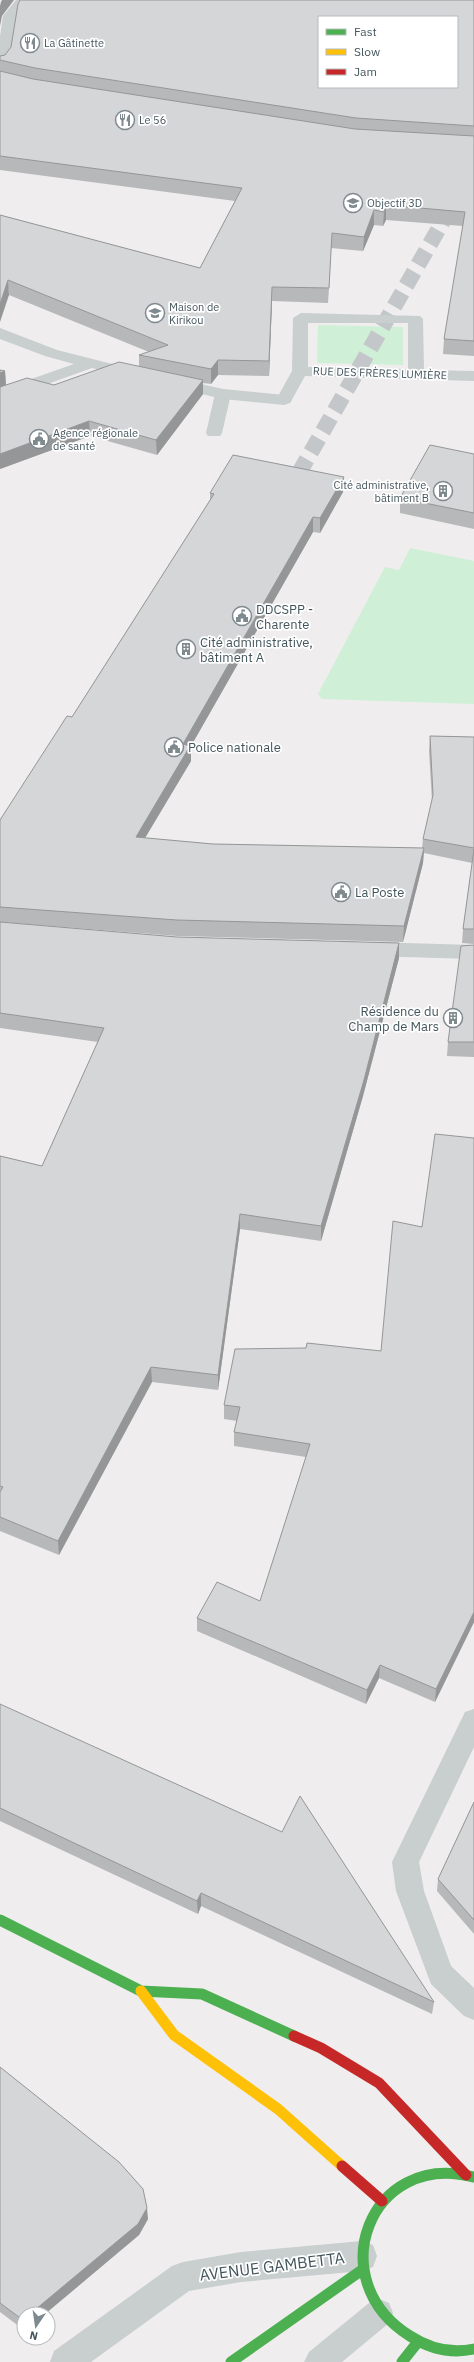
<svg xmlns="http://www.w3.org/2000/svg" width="474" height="2362" font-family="'IBM Plex Sans',sans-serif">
<rect width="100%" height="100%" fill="#efedee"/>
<g fill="#cff0d6">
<polygon points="318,325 403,327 403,365 317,363"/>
<polygon points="410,548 474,561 474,704 322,699 318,694 385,567 399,570"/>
</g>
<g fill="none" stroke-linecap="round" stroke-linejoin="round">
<polyline stroke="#c4c7ca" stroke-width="16" stroke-dasharray="16 8" stroke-linecap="butt" points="287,494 474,167"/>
<g fill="#c9cecf" fill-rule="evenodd">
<path d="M301 313 420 316 423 319 424 370 474 371V381L305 376 290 403H278L276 400 292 371 293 318ZM308 323H408V369L308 367Z"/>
<polygon points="223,389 229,391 231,394 222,433 220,436 208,436 206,433 215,394 217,391"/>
<polygon points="379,2299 389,2303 393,2313 389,2323 342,2362 304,2362 309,2352 369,2303"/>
</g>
<g fill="#c9cecf" fill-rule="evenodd">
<polygon points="16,0 30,0 17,17 10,61 5,68 0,69 0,36 3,16"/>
<polygon points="0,328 57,350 140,371 142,374 140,377 134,379 92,368 0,401 0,390 74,364 45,356 0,339"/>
<polygon points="174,378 223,389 284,395 290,397 292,400 290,403 284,405 223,399 168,386 166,383 168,380"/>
<polygon points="369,942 474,945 474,959 369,956 362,954 359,949 362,944"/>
<polygon points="474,1709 474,1747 419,1862 424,1891 451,1966 474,1988 474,2020 464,2016 431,1984 396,1891 392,1862 465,1712"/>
<polygon points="362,2241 373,2245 377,2256 373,2267 362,2271 241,2282 189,2291 91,2362 50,2362 54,2351 172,2266 183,2262 241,2252"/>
</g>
<g stroke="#4caf50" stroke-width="11">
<polyline points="0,1920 141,1991 202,1994 294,2036"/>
<path d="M473 2177C370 2150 320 2280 410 2336 430 2349 451 2354 474 2349"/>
<polyline points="231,2362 362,2270"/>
<polyline points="402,2362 417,2343"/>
</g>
<polyline stroke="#ffc107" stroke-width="11" points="141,1991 174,2035 278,2109 342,2166"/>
<g stroke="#c62828" stroke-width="11">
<polyline points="294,2036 321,2048 379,2083 466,2175"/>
<polyline points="342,2166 382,2201"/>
</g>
</g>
<g fill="#b7b8ba">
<polygon points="474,0 474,356 443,354 444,339 463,226 386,220 383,226 374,225 363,251 331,248 328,303 272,301 269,376 218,375 211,384 203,383 203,394 157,455 90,436 0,469 0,370 5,371 6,385 54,385 139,367 139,355 149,352 9,295 0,215 200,268 235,201 0,170 0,60"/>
<polygon points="474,454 474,529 400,513 400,498"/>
<polygon points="344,477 343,492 320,533 313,532 191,746 191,761 145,838 213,844 422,848 423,839 432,801 429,751 430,736 474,737 474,944 462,943 463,929 472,863 424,853 423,863 403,942 177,936 0,922 0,820 72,717 210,500 210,493"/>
<polygon points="0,922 177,937 399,943 399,958 363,1096 321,1241 240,1229 218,1390 152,1382 59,1555 0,1531 0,1156 42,1166 98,1042 0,1028"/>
<polygon points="474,945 474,1057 447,1056 448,1042"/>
<polygon points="474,1138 474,1622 435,1702 379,1678 366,1704 197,1631 197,1618 260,1601 306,1457 234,1446 234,1432 237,1421 224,1419 224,1405 381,1351 422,1227"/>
<polygon points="0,1704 434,2002 432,2014 201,1906 198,1914 0,1821"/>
<polygon points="474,1802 474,1934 437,1891 438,1879"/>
<polygon points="0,2067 148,2219 139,2235 45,2314 24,2314 24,2330 0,2312"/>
</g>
<g fill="#959697">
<polygon points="2,0 14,0 2,16 0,26 0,6 1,2"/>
<polygon points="386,205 386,220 383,226 384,212"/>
<polygon points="374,210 374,225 363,251 364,237"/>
<polygon points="332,233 331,248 328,303 329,288"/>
<polygon points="8,280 9,295 0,322 0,304"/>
<polygon points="272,287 272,301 269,376 269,361"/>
<polygon points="218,360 218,375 211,384 211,369"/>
<polygon points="5,371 6,386 0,389 0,373"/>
<polygon points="203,380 203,394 157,455 156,440"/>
<polygon points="89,421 90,436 0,469 0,454"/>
<polygon points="344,477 343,492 320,533 320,518"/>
<polygon points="313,517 313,532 191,746 191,761 136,853 136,837 183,744"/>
<polygon points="424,848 423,863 403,942 404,926"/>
<polygon points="399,943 399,958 363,1096 321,1241 321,1226"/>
<polygon points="240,1214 240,1229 218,1390 218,1375"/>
<polygon points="151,1367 152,1382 59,1555 58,1541"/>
<polygon points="474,1612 474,1622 435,1702 436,1689"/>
<polygon points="380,1665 379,1678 366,1704 367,1690"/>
<polygon points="201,1893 201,1906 198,1914 197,1901"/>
<polygon points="147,2208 148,2219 139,2235 45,2314 30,2314"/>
</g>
<g fill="#d5d6d8" stroke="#959697" fill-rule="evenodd">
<path d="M20 0H474V126L356 118 35 68 0 60V56L5 55 11 47 18 4ZM319 17H457V87H319Z"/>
<polygon points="0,71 33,79 355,129 474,136 474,341 444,339 465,212 386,205 384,212 374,210 364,237 332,233 329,288 272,287 269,361 218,360 211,369 139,355 168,345 8,280 0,304 0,215 200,268 242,188 0,156"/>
<polygon points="119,362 203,380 156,440 89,421 0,454 0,387 27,378 54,385"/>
<polygon points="0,370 5,371 0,373"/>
<polygon points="430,445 474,454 474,513 400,498"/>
<polygon points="233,455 344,477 320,518 313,517 183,744 190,746 136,837 213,844 424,848 404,926 177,920 0,907 0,820 67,716 72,717 214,494 210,493"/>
<polygon points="430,736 474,737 474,848 423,839 433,795"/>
<polygon points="474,849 474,929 463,929"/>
<polygon points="0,922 177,937 399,943 364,1080 321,1226 240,1214 218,1375 151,1367 58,1541 0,1517 0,1492 3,1487 0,1486 0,1156 42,1166 104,1028 0,1013"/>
<polygon points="474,945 474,1042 448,1042 461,946"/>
<polygon points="435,1134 474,1138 474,1612 436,1689 380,1665 367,1690 197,1618 217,1582 260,1601 310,1444 234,1432 240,1407 224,1405 235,1349 306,1348 307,1343 381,1351 393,1221 422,1227"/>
<polygon points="0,1704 282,1832 300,1796 434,2002 201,1893 197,1901 0,1808"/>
<polygon points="474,1802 474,1920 438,1879"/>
<polygon points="0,2067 119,2162 143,2189 147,2208 138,2224 30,2314 24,2314 24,2319 23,2320 0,2303"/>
</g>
<defs>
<symbol id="restaurant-ring" viewBox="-11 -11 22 22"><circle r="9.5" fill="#fff" stroke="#7f8a8f" stroke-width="1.5"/><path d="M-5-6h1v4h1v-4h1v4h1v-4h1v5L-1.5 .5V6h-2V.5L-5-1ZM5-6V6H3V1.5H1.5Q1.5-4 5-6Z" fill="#7f8a8f"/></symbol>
<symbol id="university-ring" viewBox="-11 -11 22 22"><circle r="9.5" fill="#fff" stroke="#7f8a8f" stroke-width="1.5"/><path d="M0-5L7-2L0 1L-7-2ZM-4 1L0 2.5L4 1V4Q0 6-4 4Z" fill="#7f8a8f"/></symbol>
<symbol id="school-ring" viewBox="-11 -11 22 22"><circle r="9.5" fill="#fff" stroke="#7f8a8f" stroke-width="1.5"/><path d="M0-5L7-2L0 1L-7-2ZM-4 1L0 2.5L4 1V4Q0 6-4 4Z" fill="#7f8a8f"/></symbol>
<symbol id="civic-ring" viewBox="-11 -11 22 22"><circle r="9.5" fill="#fff" stroke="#7f8a8f" stroke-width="1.5"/><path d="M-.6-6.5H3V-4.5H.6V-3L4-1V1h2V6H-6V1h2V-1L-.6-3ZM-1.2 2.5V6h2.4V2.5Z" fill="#7f8a8f"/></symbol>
<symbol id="building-ring" viewBox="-11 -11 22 22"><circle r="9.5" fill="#fff" stroke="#7f8a8f" stroke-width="1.5"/><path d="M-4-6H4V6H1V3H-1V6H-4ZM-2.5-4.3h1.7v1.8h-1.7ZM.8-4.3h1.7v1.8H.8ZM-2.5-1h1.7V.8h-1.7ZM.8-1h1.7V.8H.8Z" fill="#7f8a8f"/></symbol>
</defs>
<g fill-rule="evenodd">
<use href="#restaurant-ring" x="19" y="32" width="22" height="22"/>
<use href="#restaurant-ring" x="114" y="109" width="22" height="22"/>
<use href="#university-ring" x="342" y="192" width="22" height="22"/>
<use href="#school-ring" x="144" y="302" width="22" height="22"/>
<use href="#civic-ring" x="28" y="428" width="22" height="22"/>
<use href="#building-ring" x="432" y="480" width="22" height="22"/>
<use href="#civic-ring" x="231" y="605" width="22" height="22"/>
<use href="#building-ring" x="175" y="638" width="22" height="22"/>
<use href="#civic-ring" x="163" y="736" width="22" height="22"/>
<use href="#civic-ring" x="330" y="881" width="22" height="22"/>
<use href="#building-ring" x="442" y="1007" width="22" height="22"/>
</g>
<g text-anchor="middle" stroke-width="3.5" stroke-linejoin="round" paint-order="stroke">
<g font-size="11" fill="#43555c" stroke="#fff" text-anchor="start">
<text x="44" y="47">La Gâtinette</text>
<text x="139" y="124">Le 56</text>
<text x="367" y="207">Objectif 3D</text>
<text x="169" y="311">Maison de<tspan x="169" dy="13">Kirikou</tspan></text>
<text x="53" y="437">Agence régionale<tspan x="53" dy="13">de santé</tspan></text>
<text x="429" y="489" text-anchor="end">Cité administrative,<tspan x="429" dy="13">bâtiment B</tspan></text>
</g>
<g font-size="11" fill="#43555c" stroke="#fff">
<text transform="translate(380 373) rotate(2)" y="4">RUE DES FRÈRES LUMIÈRE</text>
</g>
<g font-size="13" fill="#43555c" stroke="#fff" text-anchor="start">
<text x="256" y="614">DDCSPP -<tspan x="256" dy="15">Charente</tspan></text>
<text x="200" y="647">Cité administrative,<tspan x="200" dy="15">bâtiment A</tspan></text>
<text x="188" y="752">Police nationale</text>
<text x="355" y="897">La Poste</text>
<text x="439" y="1016" text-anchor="end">Résidence du<tspan x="439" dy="15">Champ de Mars</tspan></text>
</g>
<g font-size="16" fill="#43555c" stroke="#fff">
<text transform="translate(272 2266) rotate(-7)" y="6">AVENUE GAMBETTA</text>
</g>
</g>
<rect x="318" y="16" width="140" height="72" fill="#ffffff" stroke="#b4bbbe"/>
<rect x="326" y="29" width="20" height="6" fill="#4caf50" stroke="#b4bbbe"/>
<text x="354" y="36" font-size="12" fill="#43555c">Fast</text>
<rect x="326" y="49" width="20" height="6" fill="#ffc107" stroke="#b4bbbe"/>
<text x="354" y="56" font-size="12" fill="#43555c">Slow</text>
<rect x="326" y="69" width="20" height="6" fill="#c62828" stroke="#b4bbbe"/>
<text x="354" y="76" font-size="12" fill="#43555c">Jam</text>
<g transform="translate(36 2326) rotate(193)"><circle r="19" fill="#ffffff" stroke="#b4bbbe"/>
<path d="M0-3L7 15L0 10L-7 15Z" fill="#7f8a8f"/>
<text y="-6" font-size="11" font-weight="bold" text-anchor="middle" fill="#43555c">N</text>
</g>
</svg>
